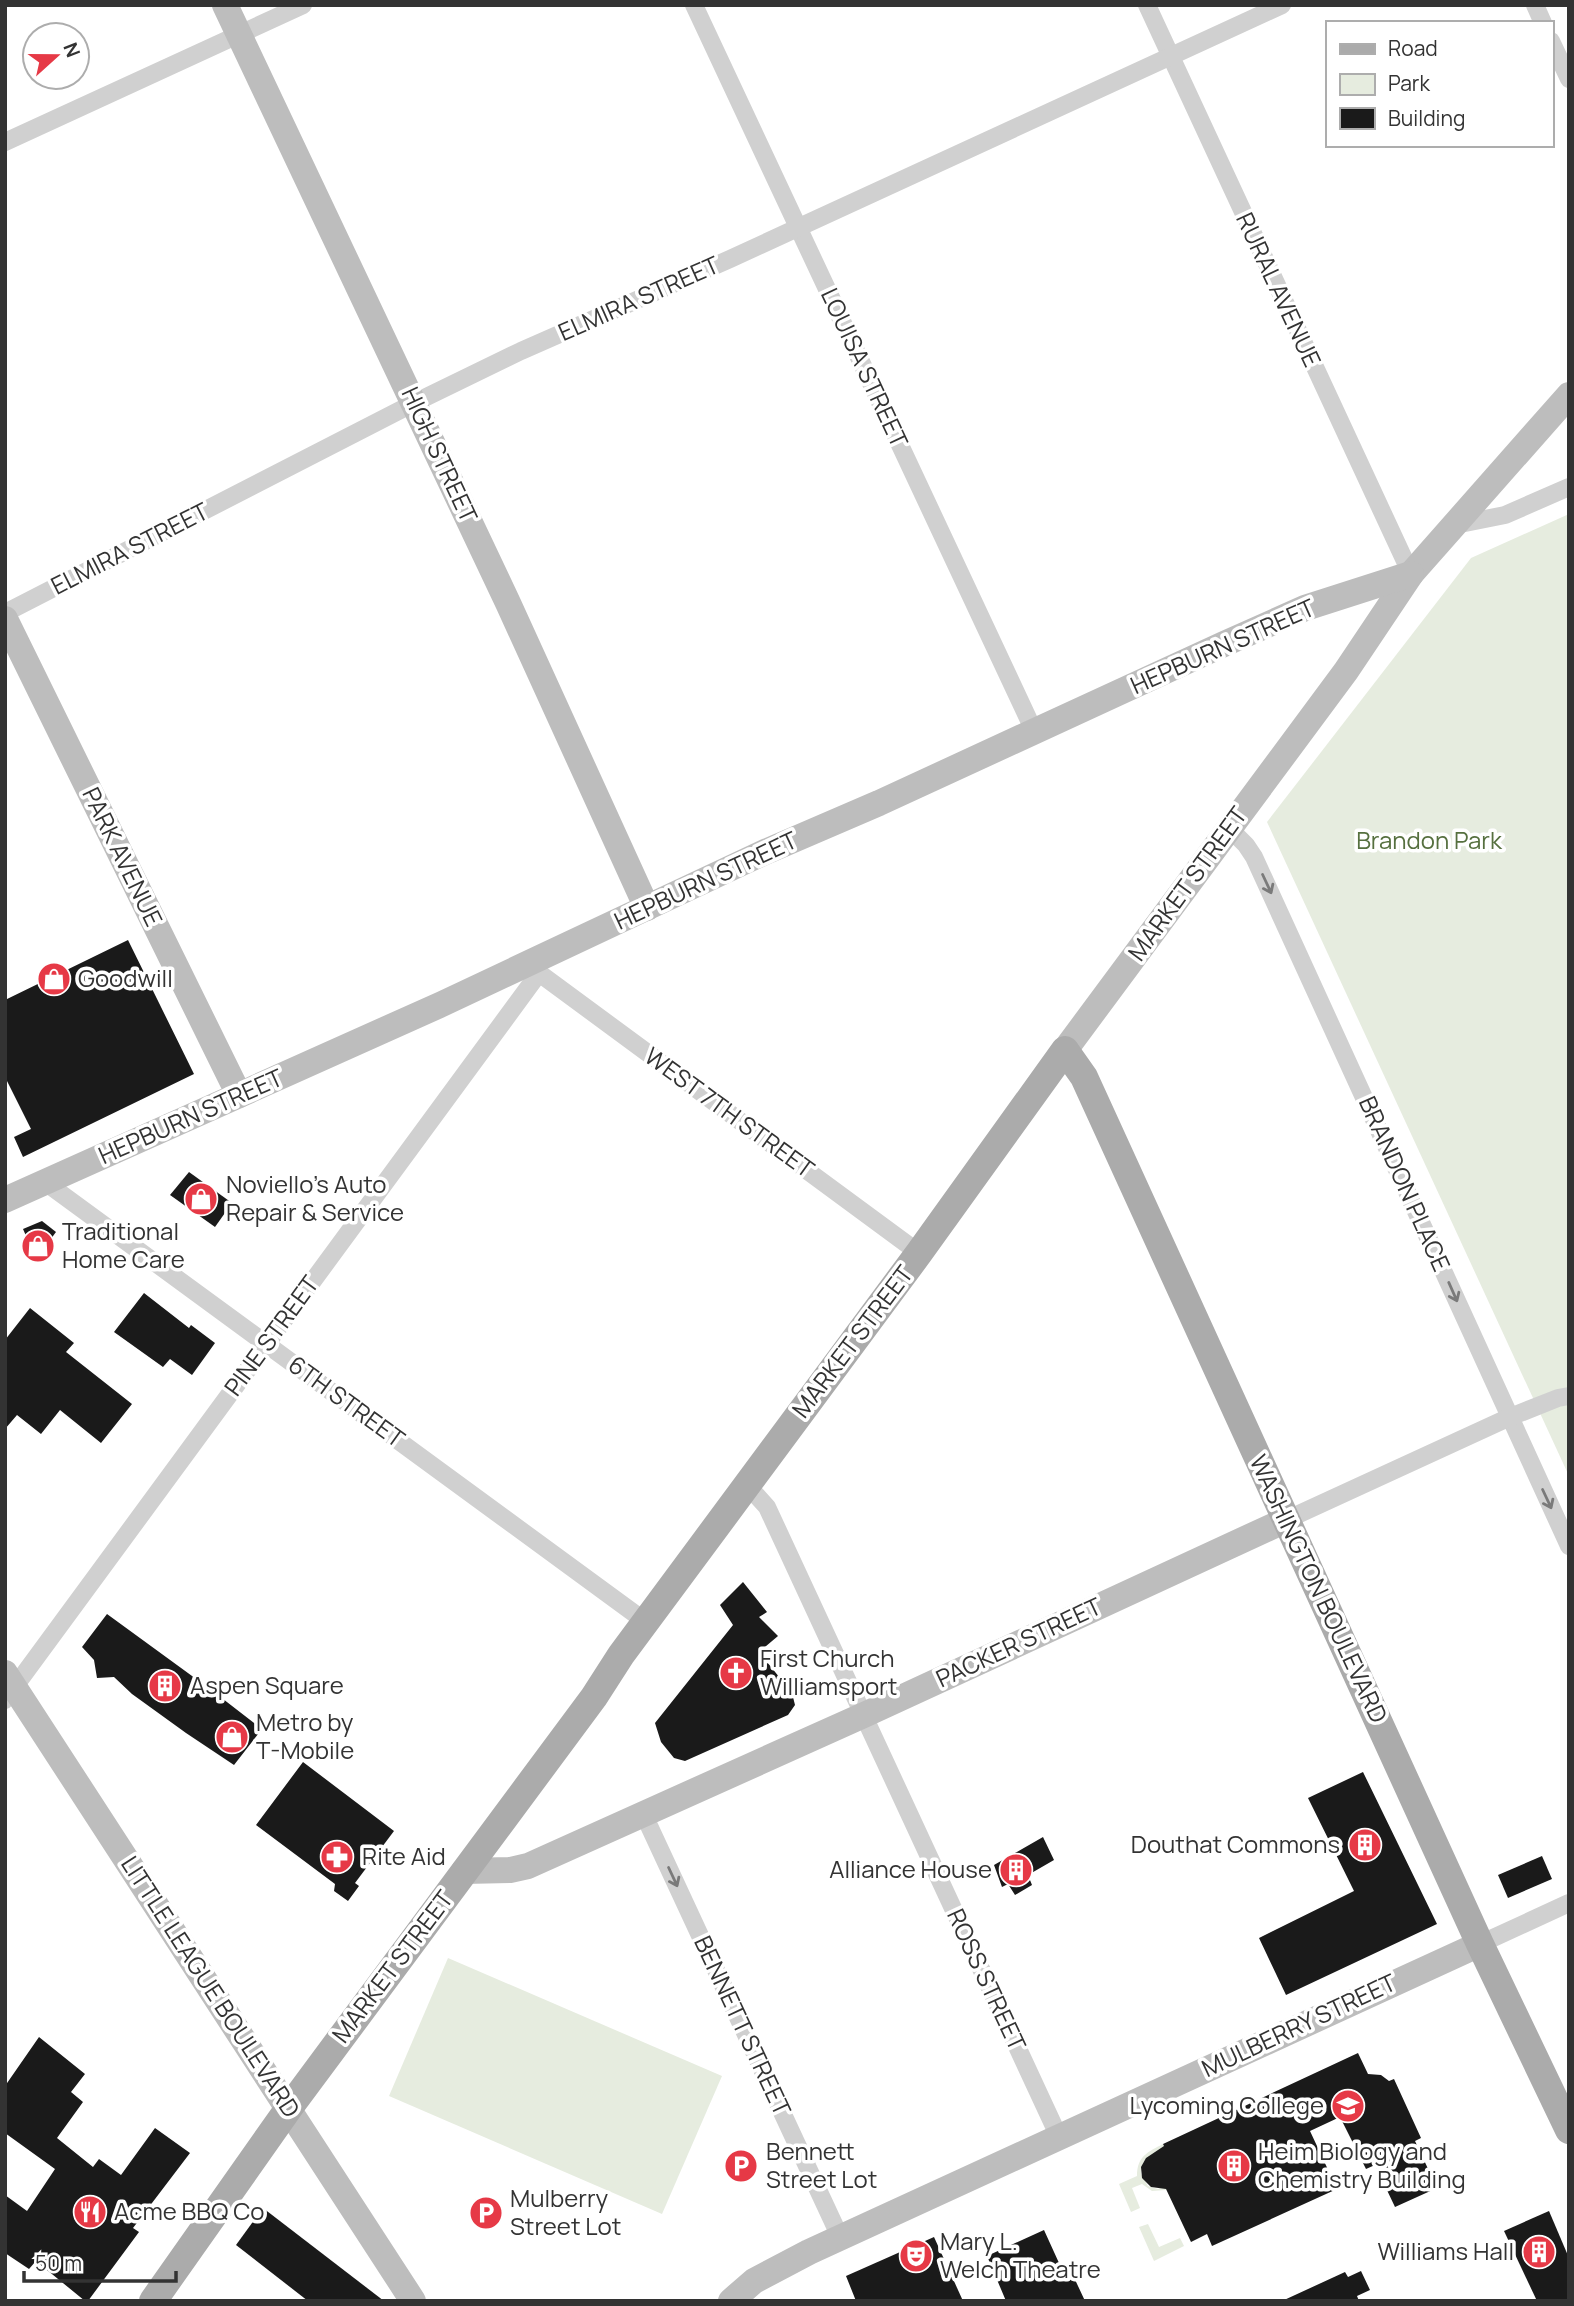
<svg xmlns="http://www.w3.org/2000/svg" width="1574" height="2306" font-family="Manrope,sans-serif">
<rect width="100%" height="100%" fill="#fff"/>
<g fill="#e6ecdf">
<polygon points="1569,514 1569,1476 1267,822 1471,558"/>
<polygon points="448,1958 722,2076 662,2214 389,2096"/>
<path d="M1163 2144 1165 2148C1152 2154 1141 2158 1141 2174L1148 2186 1158 2189 1165 2186 1166 2190 1152 2191 1142 2184 1132 2188 1140 2208 1131 2212 1119 2184 1137 2176C1137 2156 1148 2152 1163 2144Z"/>
<polygon points="1148,2224 1159,2247 1180,2238 1184,2246 1154,2261 1139,2227"/>
</g>
<g fill="#1a1a1a">
<polygon points="128,940 194,1074 23,1157 14,1137 31,1129 5,1077 5,1000"/>
<polygon points="189,1172 232,1203 215,1227 170,1195"/>
<polygon points="42,1221 56,1232 36,1259 23,1229"/>
<polygon points="144,1293 189,1328 191,1325 215,1343 192,1375 170,1359 163,1367 114,1332"/>
<polygon points="30,1308 74,1343 66,1352 132,1404 101,1443 60,1410 41,1434 17,1415 5,1429 5,1340"/>
<polygon points="743,1582 767,1612 759,1617 778,1636 759,1652 792,1693 795,1705 788,1715 685,1761 674,1758 661,1742 655,1723 733,1625 720,1605"/>
<polygon points="107,1614 214,1692 262,1729 234,1765 186,1733 132,1694 114,1677 97,1678 94,1660 82,1647"/>
<polygon points="303,1762 394,1831 355,1883 359,1886 348,1901 334,1891 335,1884 256,1825"/>
<polygon points="1363,1772 1437,1924 1286,1995 1259,1938 1354,1891 1308,1798"/>
<polygon points="1043,1837 1054,1860 1028,1875 1032,1885 1015,1895 1008,1884 1002,1887 994,1865"/>
<polygon points="1542,1856 1552,1879 1508,1898 1498,1875"/>
<polygon points="39,2037 85,2074 71,2092 83,2102 57,2138 93,2167 99,2159 121,2175 155,2128 190,2153 133,2228 139,2232 88,2301 85,2301 36,2261 29,2269 5,2253 5,2195 27,2211 55,2169 5,2133 5,2086"/>
<polygon points="1358,2053 1368,2074 1381,2075 1389,2081 1394,2079 1421,2138 1415,2141 1437,2188 1395,2207 1375,2165 1366,2169 1340,2117 1310,2131 1337,2189 1212,2246 1207,2234 1191,2242 1166,2189 1151,2187 1142,2178 1141,2167 1146,2158 1164,2146 1163,2144"/>
<polygon points="263,2208 384,2301 308,2301 236,2245"/>
<polygon points="1549,2211 1569,2258 1569,2301 1537,2301 1504,2231"/>
<polygon points="1044,2230 1064,2274 1071,2271 1085,2301 1006,2301 987,2256"/>
<polygon points="934,2237 963,2301 856,2301 846,2276"/>
<polygon points="1361,2271 1370,2290 1357,2296 1359,2301 1282,2301 1345,2272 1348,2277"/>
</g>
<g fill="none" stroke-linecap="round" stroke-linejoin="round">
<g stroke="#d0d0d0" stroke-width="18">
<polyline points="694,5 1034,731"/>
<polyline points="1147,5 1411,574"/>
<polyline points="1535,5 1543,23"/>
<polyline points="1551,41 1569,79"/>
<polyline points="5,142 303,5"/>
<polyline points="1455,525 1505,515 1569,487"/>
<polyline points="5,613 414,403 521,351 730,259 1282,5"/>
<polyline points="1229,828 1246,845 1254,857 1569,1546"/>
<polyline points="534,964 539,973 919,1253"/>
<polyline points="45,1182 646,1622"/>
<polyline points="747,1485 767,1507 1059,2137"/>
<polyline points="1286,1520 1510,1417 1558,1398 1569,1396"/>
<polyline points="5,1700 539,973"/>
<polyline points="644,1815 840,2237"/>
<polyline points="1480,1944 1569,1903"/>
</g>
<g stroke="#bdbdbd" stroke-width="26">
<polyline points="225,5 508,603 647,908"/>
<polyline points="5,619 239,1095"/>
<polyline points="1065,1050 1346,671 1411,574 1569,395"/>
<polyline points="5,1200 442,1004 765,852 879,803 1224,644 1305,608 1411,574"/>
<polyline points="5,1673 413,2301"/>
<polyline points="464,1871 510,1870 528,1866 864,1715 1286,1520"/>
<polyline points="731,2301 754,2281 809,2252 1480,1944"/>
</g>
<polyline stroke="#ababab" stroke-width="28" points="153,2301 289,2108 594,1697 621,1655 919,1253 1065,1050 1084,1077 1480,1944 1569,2130"/>
</g>
<defs><path id="oneway-shaft" d="M-6 0H5M1.5-3L5.5 0L1.5 3" fill="none" stroke-width="1.6" stroke-linecap="round" stroke-linejoin="round" transform="scale(1.75)"/></defs>
<g stroke="#7a7a7a">
<use href="#oneway-shaft" transform="translate(1267 884) rotate(65)"/>
<use href="#oneway-shaft" transform="translate(1453 1292) rotate(66)"/>
<use href="#oneway-shaft" transform="translate(1547 1499) rotate(65)"/>
<use href="#oneway-shaft" transform="translate(673 1877) rotate(65)"/>
</g>
<defs>
<symbol id="shop-disc" viewBox="-11 -11 22 22"><circle r="9.5" fill="#e63946" stroke="#fff"/><path d="M-5-2.5h2.3a2.7 3.5 0 0 1 5.4 0H5L5.5 6h-11ZM-1.5-2.5h3a1.5 2.3 0 0 0-3 0Z" fill="#fff"/></symbol>
<symbol id="church-disc" viewBox="-11 -11 22 22"><circle r="9.5" fill="#e63946" stroke="#fff"/><path d="M-1.2-6h2.4v3.5h3.3v2.4h-3.3V6h-2.4V-.1h-3.3v-2.4h3.3Z" fill="#fff"/></symbol>
<symbol id="building-disc" viewBox="-11 -11 22 22"><circle r="9.5" fill="#e63946" stroke="#fff"/><path d="M-4-6H4V6H1V3H-1V6H-4ZM-2.5-4.3h1.7v1.8h-1.7ZM.8-4.3h1.7v1.8H.8ZM-2.5-1h1.7V.8h-1.7ZM.8-1h1.7V.8H.8Z" fill="#fff"/></symbol>
<symbol id="pharmacy-disc" viewBox="-11 -11 22 22"><circle r="9.5" fill="#e63946" stroke="#fff"/><path d="M-2-6h4v4h4v4h-4v4h-4v-4h-4v-4h4Z" fill="#fff"/></symbol>
<symbol id="university-disc" viewBox="-11 -11 22 22"><circle r="9.5" fill="#e63946" stroke="#fff"/><path d="M0-5L7-2L0 1L-7-2ZM-4 1L0 2.5L4 1V4Q0 6-4 4Z" fill="#fff"/></symbol>
<symbol id="parking-disc" viewBox="-11 -11 22 22"><circle r="9.5" fill="#e63946" stroke="#fff"/><path d="M-3.5-5.5H1a3.5 3.5 0 0 1 0 7H-1V5.5H-3.5ZM-1-3.4V-.6H.8a1.4 1.4 0 0 0 0-2.8Z" fill="#fff"/></symbol>
<symbol id="restaurant-disc" viewBox="-11 -11 22 22"><circle r="9.5" fill="#e63946" stroke="#fff"/><path d="M-5-6h1v4h1v-4h1v4h1v-4h1v5L-1.5 .5V6h-2V.5L-5-1ZM5-6V6H3V1.5H1.5Q1.5-4 5-6Z" fill="#fff"/></symbol>
<symbol id="theatre-disc" viewBox="-11 -11 22 22"><circle r="9.5" fill="#e63946" stroke="#fff"/><path d="M-5-5.5Q0-4 5-5.5V0Q5 5 0 6Q-5 5-5 0ZM-3.3-2.5H-1v1.5H-3.3ZM1-2.5H3.3v1.5H1ZM-2.8 1Q0 5.5 2.8 1Z" fill="#fff"/></symbol>
</defs>
<g fill-rule="evenodd">
<use href="#shop-disc" x="35" y="960" width="38" height="38"/>
<use href="#shop-disc" x="182" y="1180" width="38" height="38"/>
<use href="#shop-disc" x="19" y="1227" width="38" height="38"/>
<use href="#church-disc" x="717" y="1654" width="38" height="38"/>
<use href="#building-disc" x="146" y="1667" width="38" height="38"/>
<use href="#shop-disc" x="213" y="1718" width="38" height="38"/>
<use href="#building-disc" x="1346" y="1826" width="38" height="38"/>
<use href="#pharmacy-disc" x="318" y="1838" width="38" height="38"/>
<use href="#building-disc" x="997" y="1851" width="38" height="38"/>
<use href="#university-disc" x="1329" y="2087" width="38" height="38"/>
<use href="#parking-disc" x="722" y="2147" width="38" height="38"/>
<use href="#building-disc" x="1215" y="2147" width="38" height="38"/>
<use href="#restaurant-disc" x="71" y="2193" width="38" height="38"/>
<use href="#parking-disc" x="467" y="2194" width="38" height="38"/>
<use href="#building-disc" x="1520" y="2233" width="38" height="38"/>
<use href="#theatre-disc" x="897" y="2237" width="38" height="38"/>
</g>
<g text-anchor="middle" stroke-width="7" stroke-linejoin="round" paint-order="stroke">
<g font-size="24" fill="#333" stroke="#fff">
<text transform="translate(1278 290) rotate(65)" y="8">RURAL AVENUE</text>
<text transform="translate(639 299) rotate(-24)" y="8">ELMIRA STREET</text>
<text transform="translate(864 368) rotate(65)" y="8">LOUISA STREET</text>
<text transform="translate(439 455) rotate(65)" y="8">HIGH STREET</text>
<text transform="translate(130 549) rotate(-27)" y="8">ELMIRA STREET</text>
<text transform="translate(1223 647) rotate(-24)" y="8">HEPBURN STREET</text>
<text transform="translate(122 857) rotate(64)" y="8">PARK AVENUE</text>
<text transform="translate(706 881) rotate(-25)" y="8">HEPBURN STREET</text>
<text transform="translate(1188 884) rotate(-54)" y="8">MARKET STREET</text>
<text transform="translate(729 1113) rotate(36)" y="8">WEST 7TH STREET</text>
<text transform="translate(191 1117) rotate(-24)" y="8">HEPBURN STREET</text>
<text transform="translate(1404 1184) rotate(66)" y="8">BRANDON PLACE</text>
<text transform="translate(272 1336) rotate(-54)" y="8">PINE STREET</text>
<text transform="translate(853 1342) rotate(-53)" y="8">MARKET STREET</text>
<text transform="translate(346 1402) rotate(36)" y="8">6TH STREET</text>
<text transform="translate(1318 1589) rotate(65)" y="8">WASHINGTON BOULEVARD</text>
<text transform="translate(1019 1643) rotate(-25)" y="8">PACKER STREET</text>
<text transform="translate(393 1967) rotate(-53)" y="8">MARKET STREET</text>
<text transform="translate(986 1980) rotate(65)" y="8">ROSS STREET</text>
<text transform="translate(210 1987) rotate(57)" y="8">LITTLE LEAGUE BOULEVARD</text>
<text transform="translate(742 2026) rotate(65)" y="8">BENNETT STREET</text>
<text transform="translate(1299 2026) rotate(-25)" y="8">MULBERRY STREET</text>
</g>
<g font-size="24" fill="#56703f" stroke="#fff">
<text x="1429" y="849">Brandon Park</text>
</g>
<g font-size="24" fill="#333" stroke="#fff" text-anchor="start">
<text x="78" y="987">Goodwill</text>
<text x="226" y="1193">Noviello's Auto<tspan x="226" dy="28">Repair &amp; Service</tspan></text>
<text x="62" y="1240">Traditional<tspan x="62" dy="28">Home Care</tspan></text>
<text x="760" y="1667">First Church<tspan x="760" dy="28">Williamsport</tspan></text>
<text x="190" y="1694">Aspen Square</text>
<text x="256" y="1731">Metro by<tspan x="256" dy="28">T-Mobile</tspan></text>
<text x="1340" y="1853" text-anchor="end">Douthat Commons</text>
<text x="362" y="1865">Rite Aid</text>
<text x="992" y="1878" text-anchor="end">Alliance House</text>
<text x="1324" y="2114" text-anchor="end">Lycoming College</text>
<text x="766" y="2160">Bennett<tspan x="766" dy="28">Street Lot</tspan></text>
<text x="1258" y="2160">Heim Biology and<tspan x="1258" dy="28">Chemistry Building</tspan></text>
<text x="510" y="2207">Mulberry<tspan x="510" dy="28">Street Lot</tspan></text>
<text x="114" y="2220">Acme BBQ Co</text>
<text x="940" y="2250">Mary L.<tspan x="940" dy="28">Welch Theatre</tspan></text>
<text x="1514" y="2260" text-anchor="end">Williams Hall</text>
</g>
</g>
<rect width="1574" height="2306" fill="none" stroke="#333333" stroke-width="14"/>
<rect x="1326" y="21" width="228" height="126" fill="#ffffff" stroke="#adadad" stroke-width="2"/>
<rect x="1340" y="44" width="35" height="10" fill="#ababab" stroke="#adadad" stroke-width="2"/>
<text x="1388" y="56" font-size="21" fill="#333333">Road</text>
<rect x="1340" y="74" width="35" height="21" fill="#e6ecdf" stroke="#adadad" stroke-width="2"/>
<text x="1388" y="91" font-size="21" fill="#333333">Park</text>
<rect x="1340" y="108" width="35" height="21" fill="#1a1a1a" stroke="#adadad" stroke-width="2"/>
<text x="1388" y="126" font-size="21" fill="#333333">Building</text>
<g transform="translate(56 56) rotate(69)"><circle r="33" fill="#ffffff" stroke="#adadad" stroke-width="2"/>
<path d="M0-5L12 26L0 18L-12 26Z" fill="#e63946"/>
<text y="-10" font-size="19" font-weight="bold" text-anchor="middle" fill="#333333">N</text>
</g>
<path d="M24 2271v10h152v-10" fill="none" stroke="#333333" stroke-width="3.5"/>
<text x="35" y="2271" font-size="21" fill="#333333" stroke="#ffffff" stroke-width="5" paint-order="stroke">50 m</text>
</svg>
